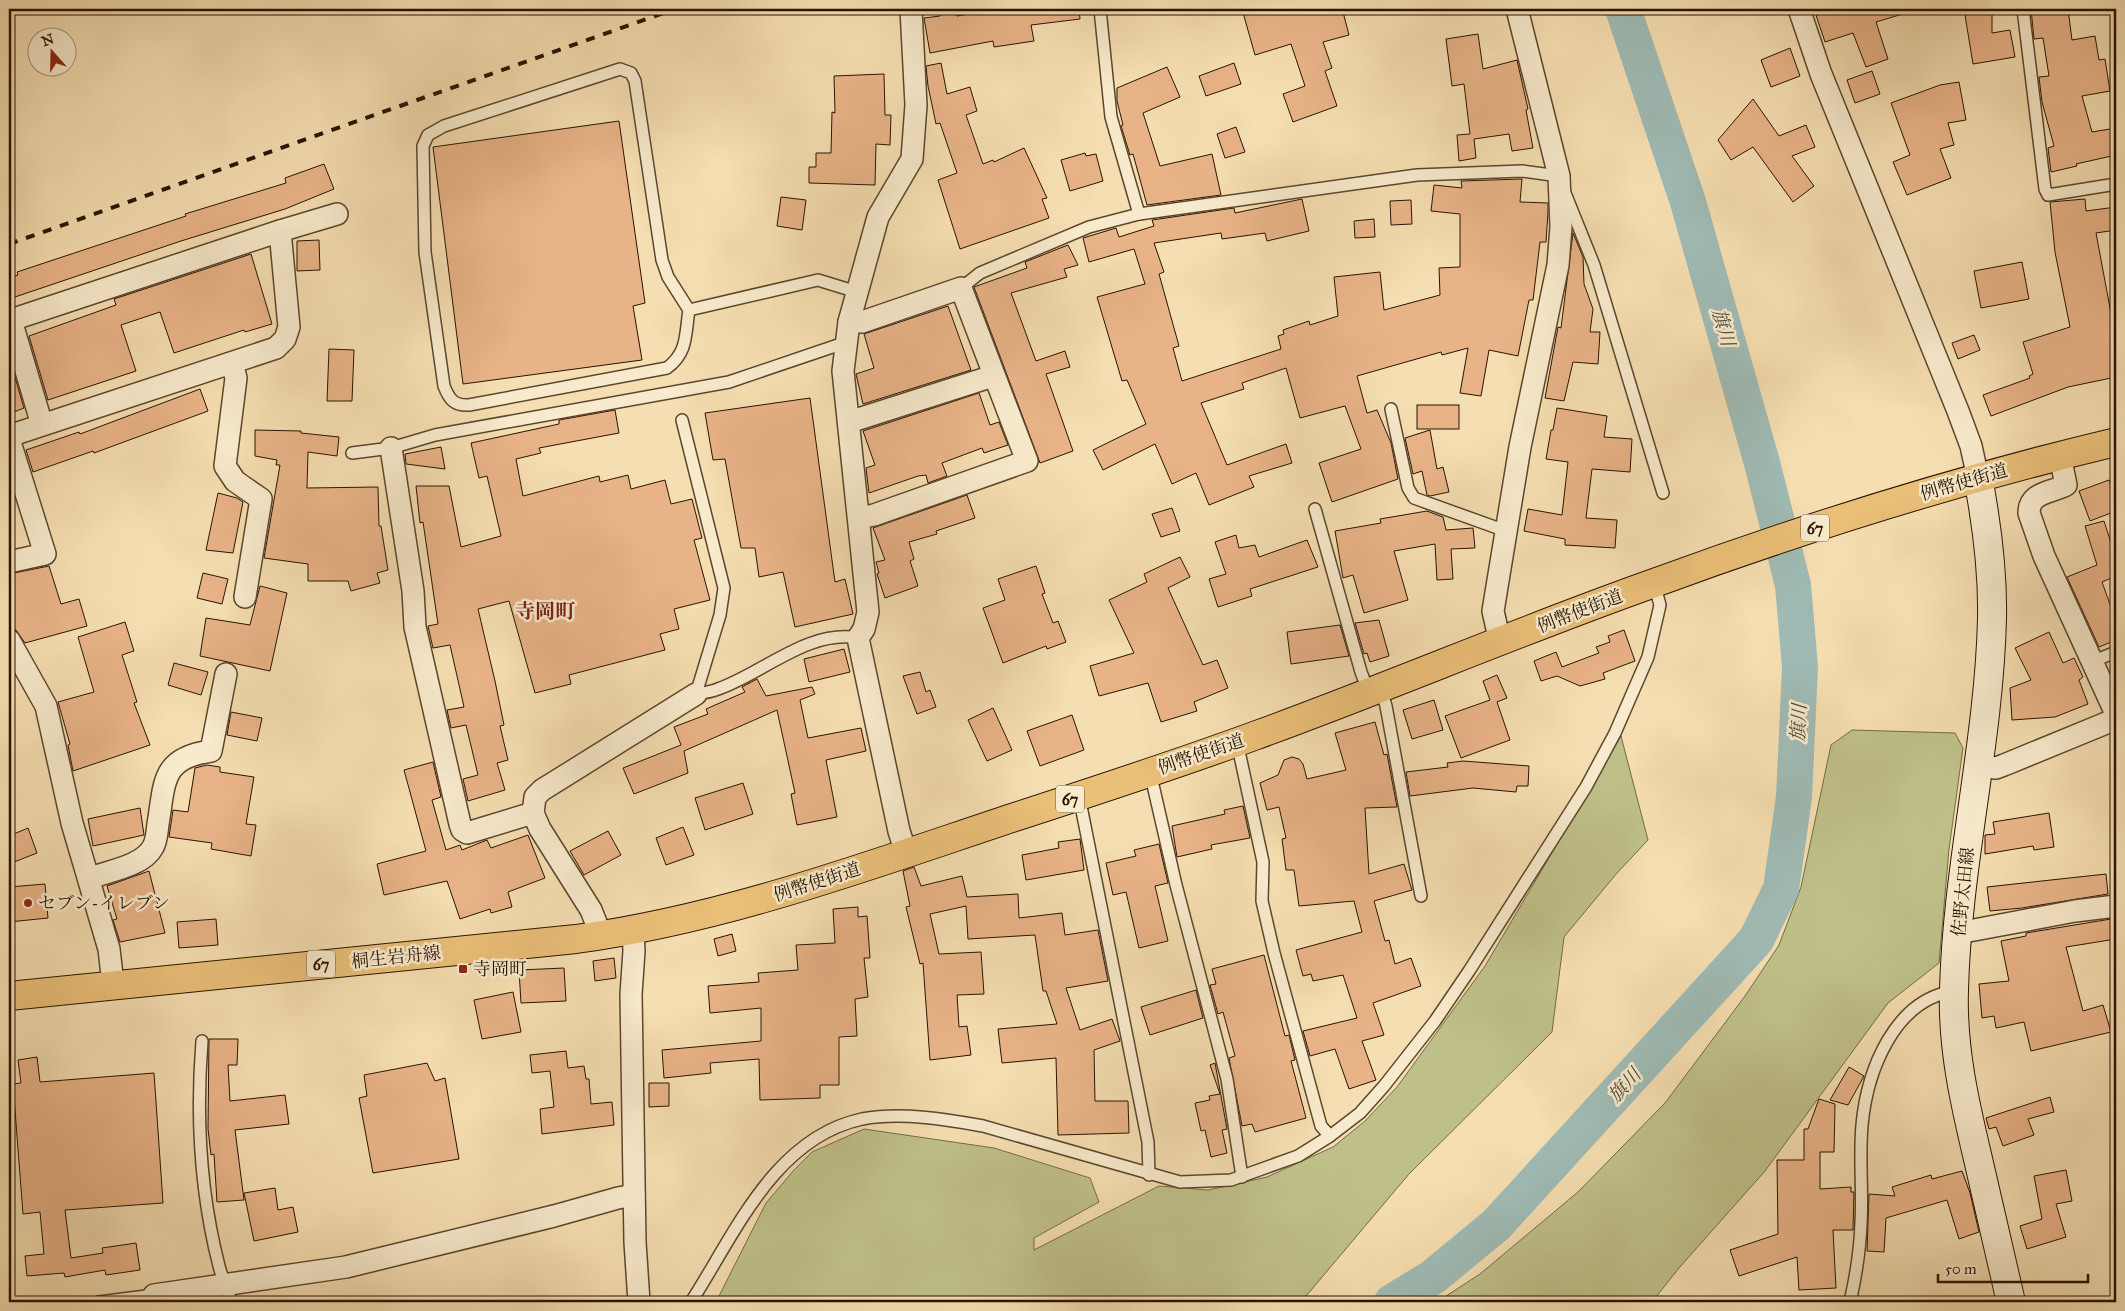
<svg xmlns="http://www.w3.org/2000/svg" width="2125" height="1311" font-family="'IM FELL Great Primer','Noto Serif JP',serif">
<rect width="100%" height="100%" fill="#f5deb1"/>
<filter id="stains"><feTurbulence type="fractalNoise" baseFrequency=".004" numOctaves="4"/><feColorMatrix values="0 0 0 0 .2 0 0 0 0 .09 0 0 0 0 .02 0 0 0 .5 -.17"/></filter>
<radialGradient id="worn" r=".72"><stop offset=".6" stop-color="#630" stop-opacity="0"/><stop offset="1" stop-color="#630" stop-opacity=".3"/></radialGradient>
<g fill="#bfc089" stroke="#746a46">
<polygon points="1852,730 1955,733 1963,748 1949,849 1939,963 1888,1003 1765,1171 1679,1268 1652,1302 1437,1302 1480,1274 1578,1192 1665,1103 1745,996 1779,945 1801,887 1831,745"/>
<polygon points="1621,736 1648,840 1617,873 1564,937 1552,1032 1409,1174 1301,1302 716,1302 766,1203 794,1170 812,1152 864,1129 994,1148 1090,1178 1099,1202 1034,1238 1034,1250 1159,1186 1208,1190 1267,1177 1333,1147 1365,1121 1397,1087 1485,966"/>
</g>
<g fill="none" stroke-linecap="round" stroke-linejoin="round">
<polyline stroke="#9fbbb5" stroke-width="36" points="1392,1302 1433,1277 1496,1225 1756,940 1781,889 1794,797 1800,667 1793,585 1762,463 1688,202 1623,9"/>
</g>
<g fill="#e8b387" stroke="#281303">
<polygon points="939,9 956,9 957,16 998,9 1079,9 1080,19 1031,25 1034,41 994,47 993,41 930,53 924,18 940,16"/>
<polygon points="1242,9 1334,9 1336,13 1343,12 1349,35 1323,42 1332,68 1325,71 1337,106 1293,122 1283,94 1305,86 1291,44 1255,55"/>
<polygon points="1814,9 1905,9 1906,13 1876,22 1888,59 1866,67 1853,33 1825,42"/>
<polygon points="1964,9 1992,9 1992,33 2010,30 2015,57 1973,64"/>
<polygon points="2031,9 2068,9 2072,40 2095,36 2099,60 2105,59 2110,91 2082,96 2092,132 2116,128 2116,155 2076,164 2077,166 2051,172 2048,148 2054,146 2042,102 2039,77 2049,76 2043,38 2034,39"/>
<polygon points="1478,34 1483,69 1517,60 1528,109 1526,110 1533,148 1512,151 1509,134 1474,139 1476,158 1459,161 1457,135 1470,134 1464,84 1452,86 1446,39"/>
<polygon points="1790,48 1800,76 1771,87 1761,60"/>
<polygon points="941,63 947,94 970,87 977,111 966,115 983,164 993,160 994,162 1024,148 1047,198 1042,199 1049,218 960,249 938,180 957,173 940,123 936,124 928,86 926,66"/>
<polygon points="1234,63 1241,84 1206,96 1199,76"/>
<polygon points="1167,67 1180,97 1143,113 1160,166 1212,154 1221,195 1147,205 1133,154 1130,155 1121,126 1123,125 1117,101 1117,88"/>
<polygon points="1872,71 1880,94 1855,103 1847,80"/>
<polygon points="884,74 885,115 891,115 890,145 876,144 875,185 809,183 809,167 816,167 816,153 831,153 832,112 835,113 834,76"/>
<polygon points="1959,82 1966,120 1948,123 1954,145 1940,149 1951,178 1907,195 1893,162 1910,155 1891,103 1940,85"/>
<polygon points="1753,99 1779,136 1806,125 1815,147 1792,156 1814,186 1793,202 1753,147 1731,160 1718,140"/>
<polygon points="619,121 645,303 633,306 642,360 463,384 433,147"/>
<polygon points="1236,127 1245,152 1225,158 1217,134"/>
<polygon points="1085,153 1086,156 1096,154 1103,181 1070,191 1061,160"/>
<polygon points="324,164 334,189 285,209 181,241 9,299 9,278 18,275 17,272 186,216 185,214 286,183 285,178"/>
<polygon points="1522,179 1520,202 1548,203 1548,212 1546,242 1540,242 1533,300 1529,300 1518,356 1489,350 1481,396 1460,393 1468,348 1442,355 1441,352 1357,376 1367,413 1377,410 1391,443 1398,479 1332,502 1319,463 1361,449 1345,406 1300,418 1286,368 1242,383 1244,389 1201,403 1227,465 1286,444 1292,463 1249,476 1254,487 1209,505 1196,473 1172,484 1155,444 1103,470 1093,450 1146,424 1127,380 1122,381 1097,297 1145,284 1134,249 1089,262 1083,238 1116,228 1119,237 1154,226 1152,220 1234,208 1235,213 1302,199 1309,231 1267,241 1265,233 1222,239 1221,233 1154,243 1164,272 1159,274 1179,346 1173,348 1182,381 1281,349 1278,336 1284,334 1283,330 1309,321 1310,325 1338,316 1334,277 1380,272 1384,310 1440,295 1439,268 1460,267 1460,214 1431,211 1434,185 1462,188 1461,181"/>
<polygon points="781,197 806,200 802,230 777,226"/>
<polygon points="2085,199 2086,211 2116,207 2116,230 2096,233 2116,340 2116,377 2068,387 1991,416 1983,395 2030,378 2029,376 2033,374 2023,342 2070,327 2055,252 2050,202"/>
<polygon points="1411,200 1412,224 1391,225 1390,201"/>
<polygon points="1374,219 1375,237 1355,238 1354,221"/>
<polygon points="1573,233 1583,257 1584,284 1593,309 1590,332 1600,332 1598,364 1573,362 1564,401 1545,398 1558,327 1561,328"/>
<polygon points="319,240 320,270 297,271 297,241"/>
<polygon points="1068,245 1078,265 1064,269 1067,277 1011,293 1036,361 1065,351 1070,367 1046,374 1073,451 1040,463 974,287 1027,268 1025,262"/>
<polygon points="251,254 272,324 245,332 244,330 174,353 160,312 121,325 136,371 48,400 29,336 116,305 114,299"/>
<polygon points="2022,262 2029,299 1981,308 1974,271"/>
<polygon points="948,306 971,370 863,404 856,374 874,368 864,334"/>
<polygon points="1974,335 1980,350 1958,359 1952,343"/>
<polygon points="329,349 354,350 352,401 327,401"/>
<polygon points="9,357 24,408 9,414"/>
<polygon points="200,389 208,411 94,453 93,451 33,472 26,450 79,432 80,434"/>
<polygon points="979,393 990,425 999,422 1008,445 984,453 982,448 942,463 947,476 928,483 926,475 918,476 869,493 866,468 875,465 863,431"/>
<polygon points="810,398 835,582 845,579 853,614 795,627 783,572 759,577 755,548 741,548 725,459 713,460 705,413"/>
<rect x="1417" y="405" width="42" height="24"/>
<polygon points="1557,408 1607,416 1604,437 1632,439 1630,472 1592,469 1586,518 1617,520 1615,548 1565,545 1565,539 1524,531 1528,509 1562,515 1568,462 1546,459 1551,430 1553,430"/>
<polygon points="615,410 619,433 539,448 541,453 516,459 523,496 599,476 600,482 628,475 631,489 665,480 671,504 692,499 702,538 694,540 710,600 674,609 679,629 660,634 665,650 569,675 571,684 535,693 509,601 478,609 495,681 504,725 500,726 508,760 497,763 505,790 468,801 463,779 478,775 466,725 451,728 447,710 464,707 450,645 433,648 428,626 438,624 423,522 420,523 416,486 449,486 461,547 501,536 487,476 479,478 471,443 559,424 559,420"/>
<polygon points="255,430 301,431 301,433 339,437 337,456 308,452 307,488 378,487 379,526 381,526 388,570 377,573 380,583 351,591 348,581 308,581 308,564 264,558 280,465 276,465 277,460 255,456"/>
<polygon points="1430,430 1437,469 1443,467 1449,492 1430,496 1427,495 1422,471 1413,474 1405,438"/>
<polygon points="441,447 445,469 406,464 405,454"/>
<polygon points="2109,480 2116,499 2116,511 2090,521 2079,491"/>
<polygon points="218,493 237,498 243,502 233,553 206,550"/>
<polygon points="967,495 975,518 936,531 937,534 909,542 914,559 910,561 918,586 885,598 877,574 879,573 876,562 885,560 873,528"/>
<polygon points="1172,508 1180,531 1161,537 1152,514"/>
<polygon points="1427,511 1443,517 1446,530 1473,528 1475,548 1451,549 1453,579 1437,580 1435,544 1394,551 1408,600 1364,613 1353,575 1343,578 1335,531 1381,523 1380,519"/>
<polygon points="2104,521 2112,546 2116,544 2116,576 2102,582 2116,621 2116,640 2099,647 2067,577 2097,565 2085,526"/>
<polygon points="1236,535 1239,548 1255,545 1259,557 1307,540 1318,567 1250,589 1252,596 1218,607 1209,579 1226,574 1215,542"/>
<polygon points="1180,557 1190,577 1168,588 1203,665 1217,660 1228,688 1194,702 1197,711 1161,722 1148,683 1099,696 1090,666 1134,653 1109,600 1147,582 1144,574"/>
<polygon points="49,566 61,604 79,599 87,626 25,643 16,630 9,628 9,574"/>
<polygon points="1036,566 1045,593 1042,594 1053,623 1058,621 1066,642 1047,649 1046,646 1003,663 983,608 1005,600 998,579"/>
<polygon points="203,573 228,579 222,604 197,598"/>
<polygon points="260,586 287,593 270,671 200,656 206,618 250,625"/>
<polygon points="1379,620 1389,656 1370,662 1367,653 1364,654 1355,623"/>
<polygon points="125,622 134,651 122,655 137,702 134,703 150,745 73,771 68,745 70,744 58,702 94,692 78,637"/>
<polygon points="1340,625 1349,656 1291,664 1287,632"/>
<polygon points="1624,630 1635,661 1603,673 1605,679 1580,686 1557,676 1541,681 1534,661 1556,652 1562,667 1599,653 1596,647 1610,642 1608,636"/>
<polygon points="2049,632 2063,663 2074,658 2083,677 2079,680 2088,704 2055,717 2012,720 2010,688 2031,680 2015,648"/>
<polygon points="844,649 850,672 809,682 804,659"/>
<polygon points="174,663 208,672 201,695 168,685"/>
<polygon points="920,672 926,692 930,690 936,707 917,714 903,676"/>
<polygon points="1497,675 1507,698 1497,702 1510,740 1461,758 1445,716 1490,700 1483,681"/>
<polygon points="757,679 766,696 812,687 815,694 800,700 808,738 861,728 866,751 826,760 837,817 797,825 791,794 795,793 777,710 684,751 688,773 634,794 623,768 681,745 674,727 708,714 706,709 745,692 742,687"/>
<polygon points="1434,700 1443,730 1412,739 1403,710"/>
<polygon points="993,708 1012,750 987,761 968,720"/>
<polygon points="231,712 262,718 257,741 227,735"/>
<polygon points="1072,715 1084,750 1040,766 1027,731"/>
<polygon points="1375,722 1384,755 1387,754 1397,807 1365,808 1369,874 1404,864 1412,890 1374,901 1385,941 1389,940 1395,964 1411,958 1421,986 1373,1003 1384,1035 1362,1041 1376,1080 1349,1089 1335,1049 1310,1056 1303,1031 1357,1018 1343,975 1313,981 1311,974 1303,976 1296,950 1362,932 1354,901 1299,906 1294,870 1286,870 1282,839 1286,838 1279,807 1267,810 1260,783 1278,775 1284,760 1292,757 1299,759 1303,764 1307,779 1346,770 1335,733"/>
<polygon points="1463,761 1529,766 1528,786 1517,786 1516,792 1473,788 1410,796 1406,772 1448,767 1447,763"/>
<polygon points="433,762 441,797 432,800 446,850 460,845 462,850 487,840 491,848 528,835 545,878 508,892 512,907 491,913 490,909 460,919 447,881 384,895 377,864 426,851 404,770"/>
<polygon points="207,765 220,767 220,772 254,777 246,824 256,825 251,856 211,849 212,843 169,837 173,810 188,812 195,768"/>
<polygon points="743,783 753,814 705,830 695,798"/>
<polygon points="1243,806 1250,838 1211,845 1212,849 1177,857 1172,826 1225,814 1224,810"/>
<polygon points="140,808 144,835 93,846 88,819"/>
<polygon points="2049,813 2054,847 2034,850 2033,846 1985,854 1985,835 1995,834 1993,822"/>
<polygon points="683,827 694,855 666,865 656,838"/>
<polygon points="28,828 37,853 9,864 9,836"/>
<polygon points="608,831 621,855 584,875 570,851"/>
<polygon points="1080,839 1084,870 1026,880 1022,855 1059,848 1058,842"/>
<polygon points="1159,844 1168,883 1155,886 1168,941 1139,948 1126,892 1113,895 1106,863 1136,856 1134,850"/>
<polygon points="914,867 921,886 962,876 967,897 1018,894 1019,918 1062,913 1065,935 1098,930 1108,981 1066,988 1080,1030 1112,1019 1120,1041 1094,1050 1095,1101 1128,1101 1129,1133 1058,1135 1056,1058 1002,1063 998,1029 1057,1024 1046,991 1043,991 1035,935 968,939 966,906 930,914 939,954 981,952 984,994 957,995 959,1027 967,1026 971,1055 930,1060 923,963 920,964 906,907 910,906 903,871"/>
<polygon points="149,871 165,933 120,942 113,920 117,919 107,886"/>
<polygon points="2106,874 2108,894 2022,908 1990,911 1987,887"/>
<polygon points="45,884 48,918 9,922 9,887"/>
<polygon points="858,907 858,917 867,916 870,958 864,958 868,997 855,999 857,1036 839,1037 839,1085 820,1085 820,1098 760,1100 759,1059 710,1063 711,1073 664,1078 662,1050 761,1041 761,1008 710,1013 708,986 759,982 758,973 798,970 796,945 835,943 833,909"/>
<polygon points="216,919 218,945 179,948 177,922"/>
<polygon points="2111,919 2111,923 2116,922 2116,939 2066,947 2083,1011 2103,1005 2111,1032 2031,1051 2024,1022 1996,1028 1994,1016 1982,1018 1979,984 2009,981 2001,941 2026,936 2026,933"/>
<polygon points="732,934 736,951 718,956 714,939"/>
<polygon points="1264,955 1285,1036 1289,1035 1295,1060 1291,1061 1306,1118 1255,1132 1252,1124 1242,1126 1229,1058 1235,1056 1223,1012 1218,1014 1210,985 1216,984 1212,969"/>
<polygon points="614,958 616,978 595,981 593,961"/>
<polygon points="564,968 566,1001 521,1003 519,970"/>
<polygon points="1196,990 1203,1018 1150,1035 1141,1007"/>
<polygon points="513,992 521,1032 482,1039 474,1000"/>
<polygon points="209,1039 238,1039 237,1065 228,1065 230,1101 285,1095 289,1124 235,1130 244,1200 217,1202 214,1154 211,1155 208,1129"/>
<polygon points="566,1051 568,1068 584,1066 586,1079 589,1079 591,1104 612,1102 614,1125 542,1134 540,1109 554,1107 550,1071 532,1073 530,1055"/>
<polygon points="37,1057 40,1082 154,1073 163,1203 65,1210 71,1258 103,1253 102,1248 136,1243 140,1270 106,1275 105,1270 65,1277 64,1273 27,1276 25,1256 44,1254 40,1212 23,1214 13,1084 21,1083 18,1060"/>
<polygon points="427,1063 435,1081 445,1078 459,1159 373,1173 359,1098 367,1096 364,1075"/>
<polygon points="1215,1063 1227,1129 1222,1130 1227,1153 1211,1157 1205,1130 1201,1131 1195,1103 1210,1100 1209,1096 1220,1094 1210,1065"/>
<polygon points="1849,1067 1864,1076 1848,1105 1830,1100"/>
<polygon points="649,1083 669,1083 669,1106 649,1107"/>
<polygon points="2050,1097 2054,1112 2028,1119 2034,1135 2003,1146 1996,1127 1989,1129 1986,1118"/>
<polygon points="1819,1099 1835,1104 1834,1152 1820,1152 1820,1189 1851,1187 1851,1192 1854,1192 1853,1230 1833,1230 1836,1288 1799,1290 1797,1257 1739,1276 1730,1250 1778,1234 1777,1160 1804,1160 1804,1129 1808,1129"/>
<polygon points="2066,1170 2072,1201 2056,1204 2066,1237 2027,1249 2020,1226 2042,1219 2034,1176"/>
<polygon points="1962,1171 1970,1193 1979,1232 1959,1239 1947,1200 1886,1218 1884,1252 1867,1251 1869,1194 1895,1196 1892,1187 1931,1175 1932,1179"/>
<polygon points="275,1188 278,1210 293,1207 298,1232 254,1241 244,1193"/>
</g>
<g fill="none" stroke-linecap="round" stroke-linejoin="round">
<defs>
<g id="lane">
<polyline points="1100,9 1111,117 1139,214"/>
<polyline points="2023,9 2045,189 2048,195 2116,184"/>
<path d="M620 69 631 73 635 81 662 260 668 277 689 310C685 335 688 352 667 368L469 405C454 406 449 399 444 386L425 252 423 146 428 135 444 126Z"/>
<polyline points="1565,193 1594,265 1663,493"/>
<polyline points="961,288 980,273 1089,227 1139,214 1417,175 1522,171 1559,176 1559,178"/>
<polyline points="689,310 818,280 857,292"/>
<polyline points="1391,409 1408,488 1414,498 1506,531"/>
<polyline points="682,420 724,588 720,615 696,694"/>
<polyline points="352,453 391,448 435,435 729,382 847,342"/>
<polyline points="1315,509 1361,672 1369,693"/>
<polyline points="2091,662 2116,652"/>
<polyline points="1381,688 1386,706 1421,896"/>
<path d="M696 694C703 693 711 692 718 689 762 674 808 629 858 638"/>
<polyline points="1237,742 1263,862 1262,901 1274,953 1321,1126 1330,1136"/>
<polyline points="1150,772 1176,885 1227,1079 1242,1177"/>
<polyline points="1079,796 1148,1142 1149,1175"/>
<path d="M202 1041C196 1116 200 1192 219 1266 222 1278 228 1290 231 1302"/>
<polyline points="99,1302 154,1295"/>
<path d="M691 1302C735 1234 774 1138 862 1119 901 1112 945 1119 983 1126L1180 1182 1231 1180 1298 1156 1330 1136 1360 1113 1384 1086 1435 1021 1469 971 1586 787 1615 733 1648 657 1660 605 1654 583"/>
<path d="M1850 1302C1856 1276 1860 1250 1861 1223 1863 1191 1859 1158 1862 1125 1867 1071 1894 1000 1954 991"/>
</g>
<g id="street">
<polyline points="1799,9 1821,74 1958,411 1971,446 1978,478"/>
<polyline points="280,231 337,214"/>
<polyline points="849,322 862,322 961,288 1027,461 874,515 859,518"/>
<polyline points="232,363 236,378 225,466 235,481 261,499 245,597"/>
<polyline points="849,422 993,376"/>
<polyline points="9,436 276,348 285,339 289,327 280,231 11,320 42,425"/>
<polyline points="9,439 45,554 9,562"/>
<polyline points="391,448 413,591 415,627 460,824 462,830 467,833 533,813"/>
<path d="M2060 456 2066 485C2051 493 2029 492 2029 513L2044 556 2116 714"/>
<polyline points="9,640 46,706 72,823 109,949 113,984"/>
<polyline points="1500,642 1493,611 1520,447 1558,265 1561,227 1559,176 1517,9"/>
<polyline points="1978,766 1996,768 2004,765 2116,719"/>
<polyline points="906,853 899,831 858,638 864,629 868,612 843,371 849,322 878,217 912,159 916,105 911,9"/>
<path d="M90 878C109 871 143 866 153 847 157 840 157 831 158 824 165 782 161 758 211 751L226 674"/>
<polyline points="633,930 634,951 631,994 635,1242 639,1302"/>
<polyline points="1958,933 2075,911 2116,906"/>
<polyline points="601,935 591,910 540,829 533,813 535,797 542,790 696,694"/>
<polyline points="154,1295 346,1267 554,1216 618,1198 634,1195"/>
</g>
<path id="secondary" d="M1978 478C1987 525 1993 571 1992 619 1989 743 1957 866 1954 990 1952 1048 1965 1104 1978 1159 1989 1207 2000 1255 2011 1302"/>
<path id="primary" d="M9 996 576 939C728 918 870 865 1015 817 1095 791 1175 765 1254 736 1389 687 1521 630 1657 582 1807 527 1961 479 2116 442"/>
</defs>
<use href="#lane" stroke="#5b462e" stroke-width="14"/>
<use href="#street" stroke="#5b462e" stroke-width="24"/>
<use href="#secondary" stroke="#281303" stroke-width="30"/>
<use href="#primary" stroke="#281303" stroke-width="30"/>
<use href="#lane" stroke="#f8eacc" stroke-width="11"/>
<use href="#street" stroke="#f8eacc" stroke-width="21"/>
<use href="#secondary" stroke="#f8eacc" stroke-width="28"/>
<use href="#primary" stroke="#eabf78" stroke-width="28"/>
<polyline stroke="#281303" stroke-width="4" stroke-dasharray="9 9" stroke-linecap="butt" points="9,244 675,9"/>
</g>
<g fill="#8f2418" stroke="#f8eacc" stroke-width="2">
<circle cx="28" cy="903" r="5"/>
<rect x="458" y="964" width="10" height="10" rx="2.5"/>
</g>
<g text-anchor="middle" stroke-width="5" stroke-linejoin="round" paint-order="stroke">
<g fill="#f8eacc" stroke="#66543f" stroke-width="1">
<rect x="1801" y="514.5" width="28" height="27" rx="4"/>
<rect x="1056" y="785.5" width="28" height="27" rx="4"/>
<rect x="307" y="950.5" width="28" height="27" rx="4"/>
</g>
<g font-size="16" font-weight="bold" fill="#281303">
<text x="1815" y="534">67</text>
<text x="1070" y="805">67</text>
<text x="321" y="970">67</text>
</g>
<g font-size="18" fill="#281303" stroke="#f8eacc">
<text transform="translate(1964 482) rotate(-16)" y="6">例幣使街道</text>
<text transform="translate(1580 611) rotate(-21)" y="6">例幣使街道</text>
<text transform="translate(1201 754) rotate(-19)" y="6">例幣使街道</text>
<text transform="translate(817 882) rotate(-18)" y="6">例幣使街道</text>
<text transform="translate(1963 892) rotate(-84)" y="6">佐野太田線</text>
<text transform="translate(396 957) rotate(-6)" y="6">桐生岩舟線</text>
</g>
<g font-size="18" fill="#281303" stroke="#f8eacc" text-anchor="start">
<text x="38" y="909">セブン-イレブン</text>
<text x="473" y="975">寺岡町</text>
</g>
<g font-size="19" font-style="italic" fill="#524e41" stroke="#f8eacc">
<text transform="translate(1724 327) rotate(74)" y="7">旗川</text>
<text transform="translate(1798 723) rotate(-87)" y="7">旗川</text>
<text transform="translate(1624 1085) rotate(-48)" y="7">旗川</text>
</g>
<g font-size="20" font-weight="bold" fill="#7a1f14" stroke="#f8eacc">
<text x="545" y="618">寺岡町</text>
</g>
</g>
<rect width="2125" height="1311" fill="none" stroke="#f5deb1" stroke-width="30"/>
<rect x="10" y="10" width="2105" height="1291" fill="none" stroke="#281303" stroke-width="2.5"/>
<rect x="15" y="15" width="2095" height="1281" fill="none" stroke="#281303"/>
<g transform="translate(52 52) rotate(340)"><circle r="24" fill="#f8eacc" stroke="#a5947c"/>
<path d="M0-4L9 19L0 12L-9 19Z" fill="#8f2418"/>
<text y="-8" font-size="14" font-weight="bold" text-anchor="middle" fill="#281303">N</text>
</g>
<path d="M1938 1274v8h150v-8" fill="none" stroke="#281303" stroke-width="2.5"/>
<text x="1945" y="1274" font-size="15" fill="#281303" stroke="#f8eacc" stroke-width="4" paint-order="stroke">50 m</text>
<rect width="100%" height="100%" filter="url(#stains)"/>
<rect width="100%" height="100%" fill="url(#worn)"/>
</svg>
